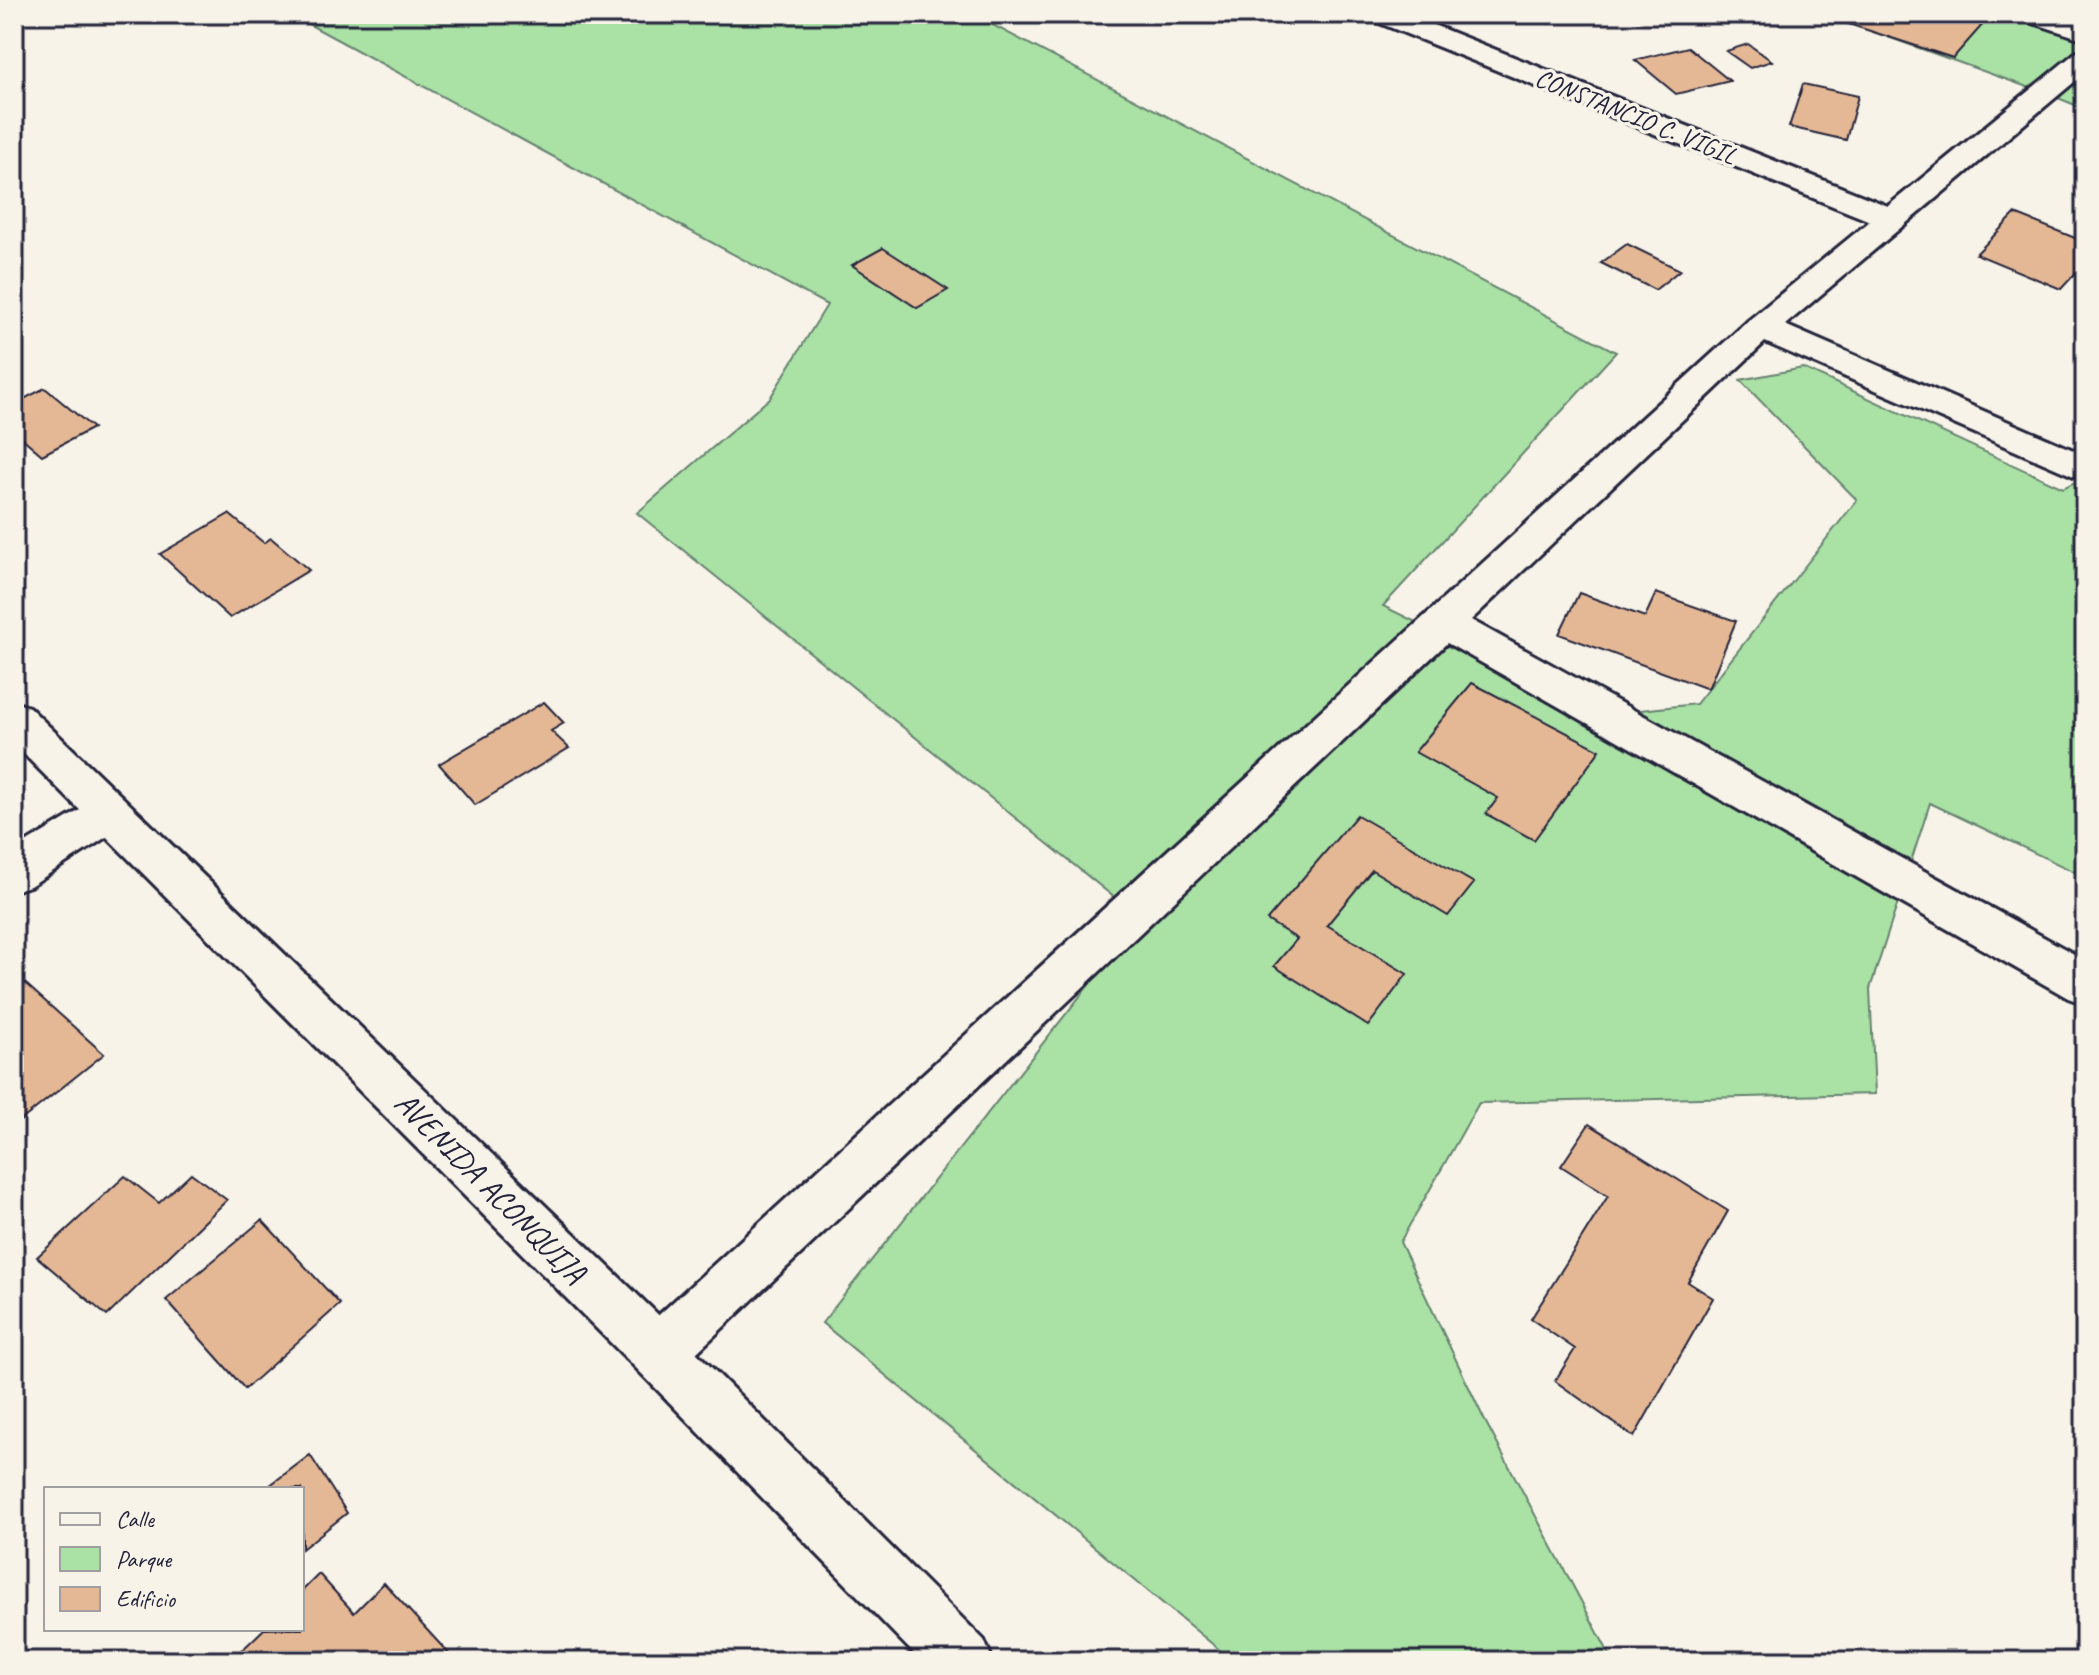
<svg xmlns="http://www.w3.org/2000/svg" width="2099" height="1675" font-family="Caveat,sans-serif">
<rect width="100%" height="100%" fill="#f7f3e8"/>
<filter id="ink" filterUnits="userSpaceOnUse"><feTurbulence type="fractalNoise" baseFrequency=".0125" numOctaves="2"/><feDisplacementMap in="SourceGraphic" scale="16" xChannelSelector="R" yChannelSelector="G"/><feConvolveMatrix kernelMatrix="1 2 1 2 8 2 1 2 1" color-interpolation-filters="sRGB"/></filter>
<g filter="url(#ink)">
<g fill="#aae1a5" stroke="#668270" stroke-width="2">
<polygon points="290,14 972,14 1616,352 1383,606 1603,714 1696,704 1857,500 1740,380 1803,368 2063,488 2085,477 2085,877 1930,803 1870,989 1875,1094 1479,1103 1400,1242 1484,1419 1613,1661 1233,1661 822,1323 1141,919 637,513 770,398 827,305"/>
<polygon points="1824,14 2085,14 2085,109 2058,98"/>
</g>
<g fill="#e5b895" stroke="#22223b" stroke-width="2">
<polygon points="1818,14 1992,14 1953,58"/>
<polygon points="1748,44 1772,61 1750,68 1726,51"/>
<polygon points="1688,47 1730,81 1676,94 1635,60"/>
<polygon points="1803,84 1858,96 1846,140 1789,127"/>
<polygon points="2015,214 2085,242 2085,263 2061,289 1976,254"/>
<polygon points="1627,244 1680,270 1655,290 1601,263"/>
<polygon points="883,248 948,290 917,308 852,265"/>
<polygon points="45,388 93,428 42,455 14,431 14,404"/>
<polygon points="229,514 264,543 271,538 309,570 230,618 160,554"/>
<polygon points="1579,593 1645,617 1656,593 1736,621 1708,689 1559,634"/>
<polygon points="1472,683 1600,750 1534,840 1486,814 1498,798 1415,752"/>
<polygon points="544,702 564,723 551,731 569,748 475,805 439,764"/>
<polygon points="1357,815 1474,883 1448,916 1372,870 1327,925 1407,974 1368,1026 1274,966 1297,939 1267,920"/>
<polygon points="17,976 104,1054 14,1126 14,978"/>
<polygon points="1589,1124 1728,1211 1688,1282 1713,1298 1634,1437 1555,1381 1575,1349 1531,1319 1608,1196 1561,1166"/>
<polygon points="191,1173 227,1200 107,1316 37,1257 125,1176 159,1203"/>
<polygon points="262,1220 340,1304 245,1389 166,1300"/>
<polygon points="310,1455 347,1513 302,1549 302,1489 265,1489"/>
<polygon points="319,1574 354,1613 384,1583 450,1655 444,1661 246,1661 239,1653 264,1629 302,1629 302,1591"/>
</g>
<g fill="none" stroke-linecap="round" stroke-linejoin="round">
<defs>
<g id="street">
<polygon points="1368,14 1406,14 1888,206 2075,53 2085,50 2085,73 1785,325 2085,455 2085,481 1765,342 1471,620 2085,960 2085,1004 2068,998 1447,643 677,1371 658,1379 639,1371 631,1352 639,1333 1749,320 1870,221 1372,20"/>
<polygon points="2020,14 2060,14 2085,23 2085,40 2024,20"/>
<polygon points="110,796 125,801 132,813 125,825 30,886 14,891 14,850 95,801"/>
</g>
<polygon id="secondary" points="14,702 29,707 677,1333 984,1640 993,1661 921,1661 639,1371 14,744"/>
</defs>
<use href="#street" stroke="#22223b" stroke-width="6"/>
<use href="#secondary" stroke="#22223b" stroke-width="6"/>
<use href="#street" fill="#f7f3e8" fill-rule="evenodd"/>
<use href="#secondary" fill="#f7f3e8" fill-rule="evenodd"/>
</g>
</g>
<g text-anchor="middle" stroke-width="7" stroke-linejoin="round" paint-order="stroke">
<g font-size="26" fill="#22223b" stroke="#f7f3e8">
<text transform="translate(1636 116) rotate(22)" y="9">CONSTANCIO C. VIGIL</text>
</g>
<g font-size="32" fill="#22223b" stroke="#f7f3e8">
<text transform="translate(491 1187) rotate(45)" y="11">AVENIDA ACONQUIJA</text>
</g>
</g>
<rect width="2099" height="1675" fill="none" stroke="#f7f3e8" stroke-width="48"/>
<rect x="24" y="24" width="2051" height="1627" fill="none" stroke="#22223b" stroke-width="3" filter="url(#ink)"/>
<rect x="44" y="1487" width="260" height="144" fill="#f7f3e8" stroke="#a29fa3" stroke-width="2"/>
<rect x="60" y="1513" width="40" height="12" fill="#f7f3e8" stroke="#a29fa3" stroke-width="2"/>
<text x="116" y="1527" font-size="24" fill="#22223b">Calle</text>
<rect x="60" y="1547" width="40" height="24" fill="#aae1a5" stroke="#a29fa3" stroke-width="2"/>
<text x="116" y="1567" font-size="24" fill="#22223b">Parque</text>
<rect x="60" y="1587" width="40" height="24" fill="#e5b895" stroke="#a29fa3" stroke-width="2"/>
<text x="116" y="1607" font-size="24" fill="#22223b">Edificio</text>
</svg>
